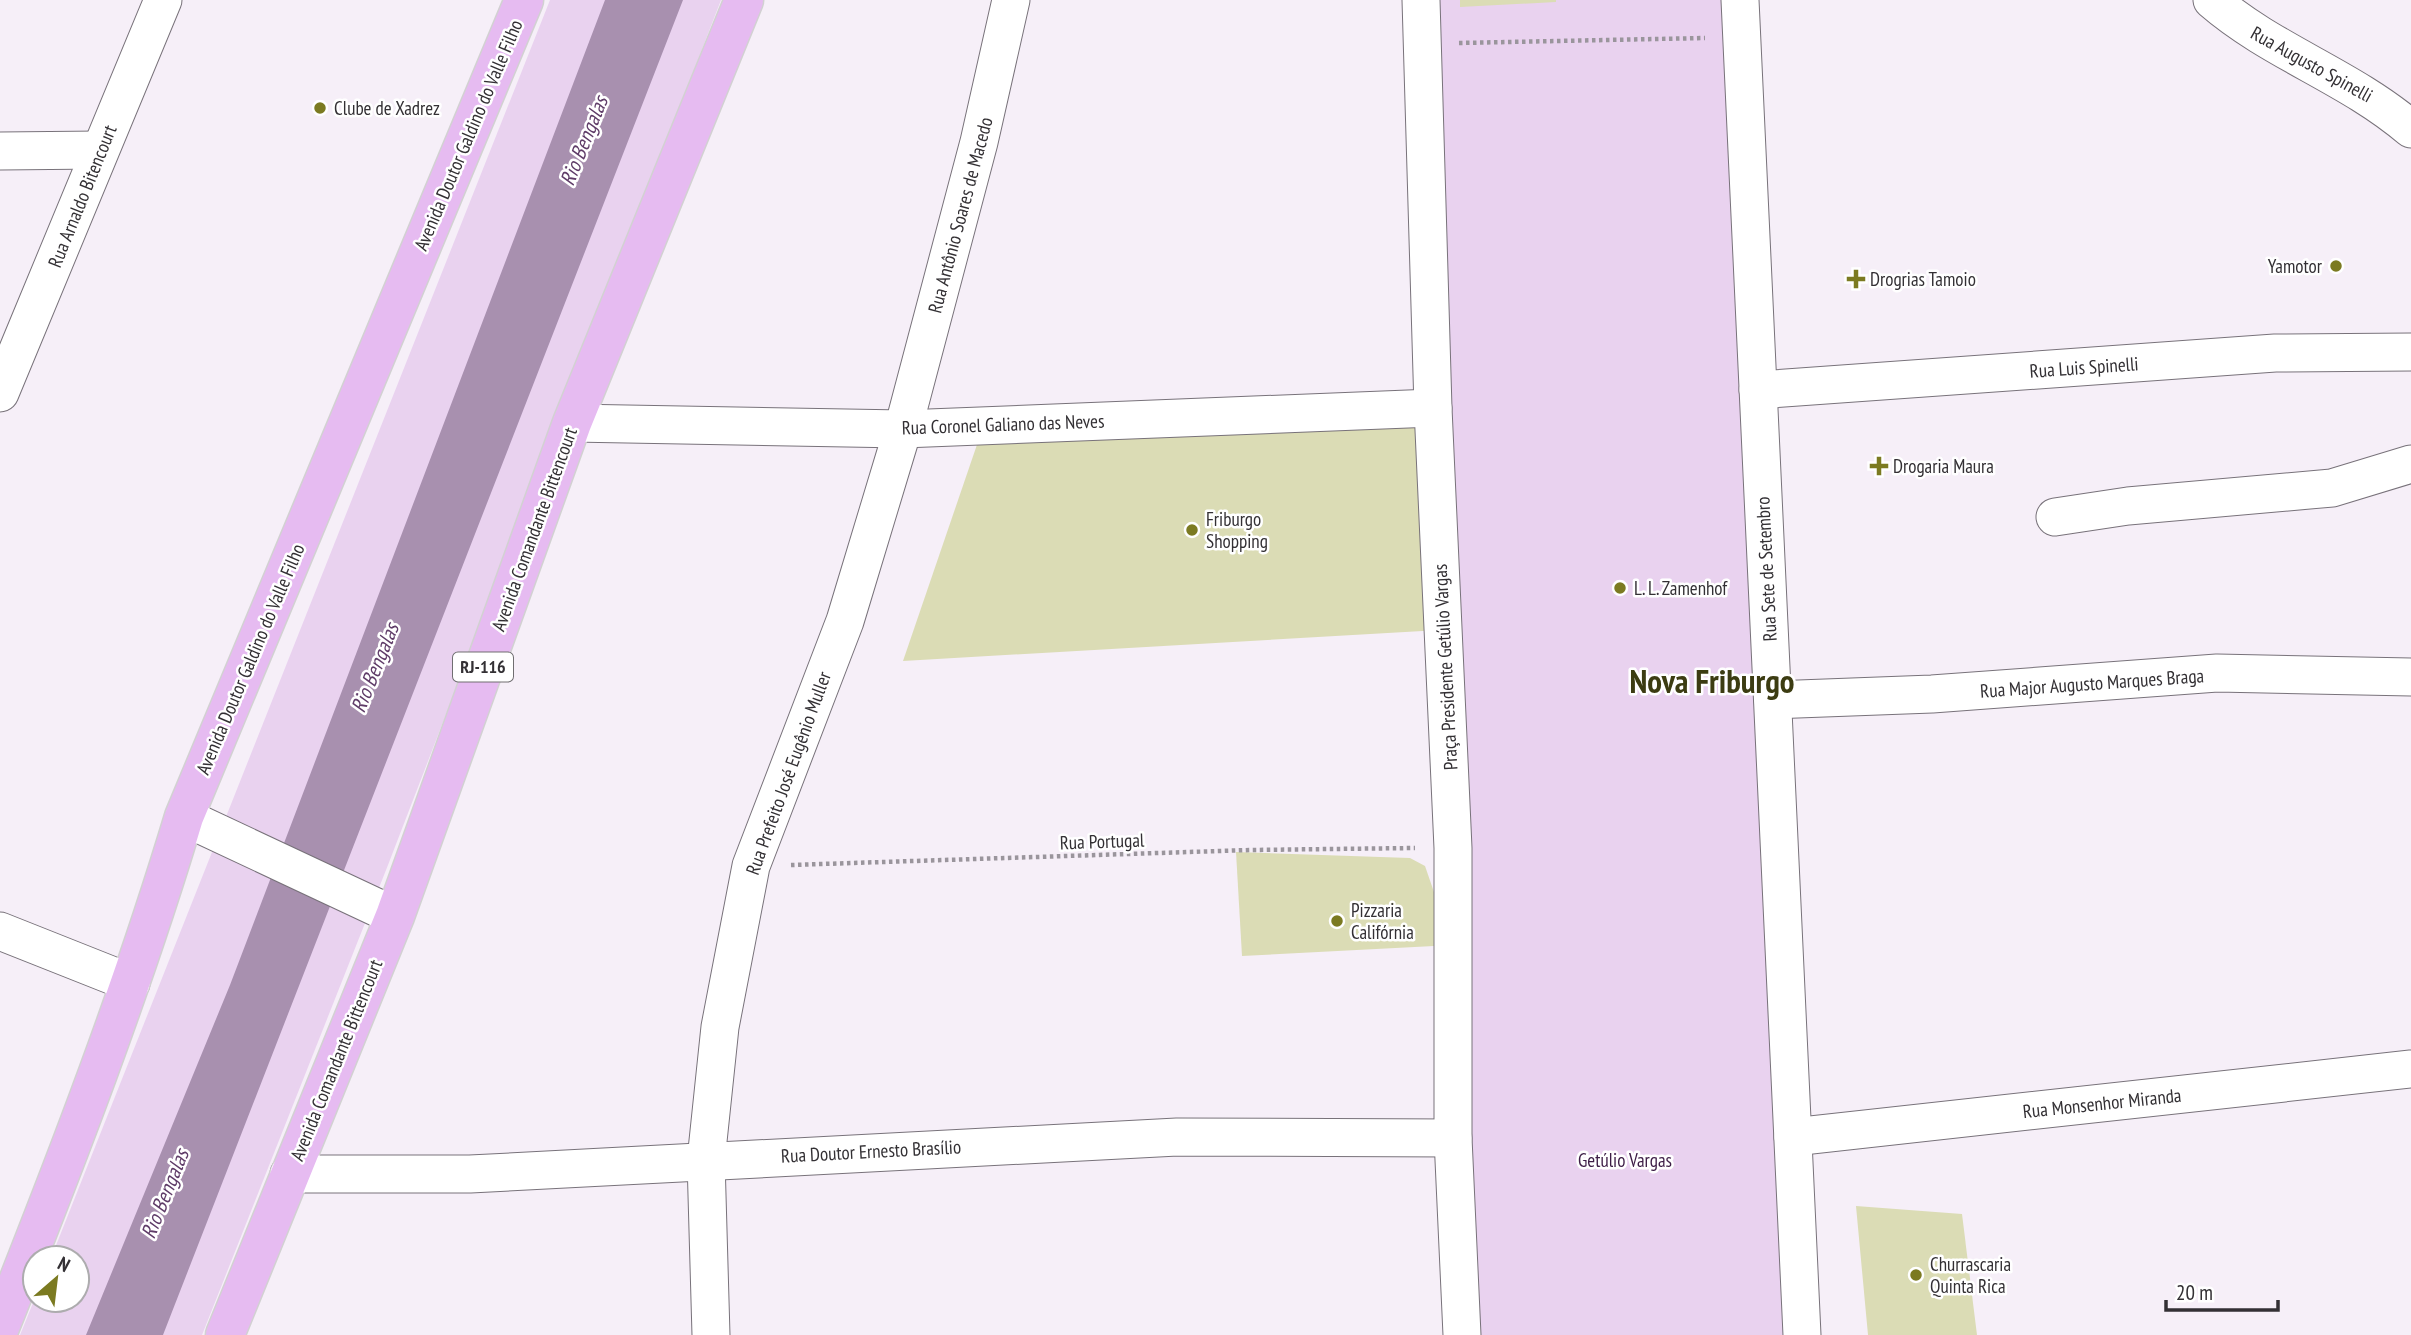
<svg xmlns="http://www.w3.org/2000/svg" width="2411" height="1335" font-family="'PT Sans Narrow',sans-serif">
<rect width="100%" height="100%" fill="#f6eff8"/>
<g fill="#e9d2ef">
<polygon points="550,0 721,0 388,865 202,1335 20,1335 35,1298 77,1300 77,1258 51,1258"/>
<polygon points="1421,0 1740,0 1802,1335 1463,1335"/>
</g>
<polygon fill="#a890af" points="605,0 683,0 163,1335 86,1335 230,985"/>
<g fill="#dbdcb5">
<polygon points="1460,0 1556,0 1556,2 1460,7"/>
<polygon points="1433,408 1440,630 903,661 982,430"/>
<polygon points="1236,852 1410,858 1425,866 1435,895 1434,946 1242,956"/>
<polygon points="1856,1206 1962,1214 1977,1335 1868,1335"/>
</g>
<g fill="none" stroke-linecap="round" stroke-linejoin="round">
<defs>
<g id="minor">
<polyline points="1421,0 1433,408 1453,848 1453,1138 1462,1335"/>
<polyline points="1740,0 1802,1335"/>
<path d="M2212 0C2272 52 2349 76 2411 129"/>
<polyline points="0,151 100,150"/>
<polyline points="1758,390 2275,353 2411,352"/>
<polyline points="0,393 163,0"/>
<polyline points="572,423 903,429 1433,408"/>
<polyline points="2055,517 2128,506 2332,488 2411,464"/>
<polyline points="1773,700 1932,694 2217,673 2411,677"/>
<polyline points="184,817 395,916"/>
<polyline points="0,931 131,983"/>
<polyline points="1793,1137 2411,1069"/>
<polyline points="289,1174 470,1174 1177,1137 1453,1138"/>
<polyline points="711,1335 706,1160 720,1027 751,866 845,621 903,429 979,142 1011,0"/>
</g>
<g id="major">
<path d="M0 1327C67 1159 132 990 184 817L524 0"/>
<polyline points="225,1335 395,916 572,423 744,0"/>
</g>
</defs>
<use href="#minor" stroke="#78727a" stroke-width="39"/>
<use href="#major" stroke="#d2d1d2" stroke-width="41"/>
<g stroke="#9a959c" stroke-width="4.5" stroke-dasharray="3.5 3.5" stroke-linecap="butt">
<polyline points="1459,43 1705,38"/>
<polyline points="791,865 1250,850 1415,848"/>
</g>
<use href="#minor" stroke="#fff" stroke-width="37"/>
<use href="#major" stroke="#e6bbf1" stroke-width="38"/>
</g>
<g fill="#7b7a21" stroke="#fff" stroke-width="2.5">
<circle cx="320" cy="108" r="7"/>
<circle cx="2336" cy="266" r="7"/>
<path d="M1852.5 268.5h7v7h7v7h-7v7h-7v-7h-7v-7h7z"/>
<path d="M1875.5 455.5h7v7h7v7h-7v7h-7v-7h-7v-7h7z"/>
<circle cx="1192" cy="530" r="7"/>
<circle cx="1620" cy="588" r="7"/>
<circle cx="1337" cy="921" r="7"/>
<circle cx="1916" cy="1275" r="7"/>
</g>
<g text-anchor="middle" stroke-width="5" stroke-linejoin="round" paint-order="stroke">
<rect fill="#fff" stroke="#706e71" stroke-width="2" x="453" y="652.5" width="60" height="29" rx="5"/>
<g font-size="18" font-weight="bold" fill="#333034">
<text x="483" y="673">RJ-116</text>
</g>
<g font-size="19" fill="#333034" stroke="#fff">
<text transform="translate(2312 64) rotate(29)" y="7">Rua Augusto Spinelli</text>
<text transform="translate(468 135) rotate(-67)" y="7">Avenida Doutor Galdino do Valle Filho</text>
<text transform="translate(82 196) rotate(-68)" y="7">Rua Arnaldo Bitencourt</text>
<text transform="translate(960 215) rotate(-75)" y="7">Rua Antônio Soares de Macedo</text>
<text transform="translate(2084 367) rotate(-4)" y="7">Rua Luis Spinelli</text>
<text transform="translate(1003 424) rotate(-2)" y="7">Rua Coronel Galiano das Neves</text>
<text transform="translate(534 529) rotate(-70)" y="7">Avenida Comandante Bittencourt</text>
<text transform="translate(1766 569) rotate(-93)" y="7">Rua Sete de Setembro</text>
<text transform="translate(250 659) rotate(-67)" y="7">Avenida Doutor Galdino do Valle Filho</text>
<text transform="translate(1445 667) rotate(-93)" y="7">Praça Presidente Getúlio Vargas</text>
<text transform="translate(2092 683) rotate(-4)" y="7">Rua Major Augusto Marques Braga</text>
<text transform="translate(788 773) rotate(-70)" y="7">Rua Prefeito José Eugênio Muller</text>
<text transform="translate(1102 841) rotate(-2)" y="7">Rua Portugal</text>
<text transform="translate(336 1060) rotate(-68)" y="7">Avenida Comandante Bittencourt</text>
<text transform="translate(2102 1103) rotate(-6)" y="7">Rua Monsenhor Miranda</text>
<text transform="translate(871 1151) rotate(-3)" y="7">Rua Doutor Ernesto Brasílio</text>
</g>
<g font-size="19" fill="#333034" stroke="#fff" text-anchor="start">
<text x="334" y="115">Clube de Xadrez</text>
<text x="2322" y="273" text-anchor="end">Yamotor</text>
<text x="1870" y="286">Drogrias Tamoio</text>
<text x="1893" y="473">Drogaria Maura</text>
<text x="1206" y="526">Friburgo<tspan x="1206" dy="22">Shopping</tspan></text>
<text x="1634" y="595">L. L. Zamenhof</text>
<text x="1351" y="917">Pizzaria<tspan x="1351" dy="22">Califórnia</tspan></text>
<text x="1930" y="1271">Churrascaria<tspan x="1930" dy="22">Quinta Rica</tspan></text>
</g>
<g font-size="19" fill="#3d1d46" stroke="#fff">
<text x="1625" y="1167">Getúlio Vargas</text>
</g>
<g font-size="21" font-style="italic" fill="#5f3c68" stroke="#fff">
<text transform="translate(584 141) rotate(-68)" y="7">Rio Bengalas</text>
<text transform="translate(375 668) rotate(-68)" y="7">Rio Bengalas</text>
<text transform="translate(165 1194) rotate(-68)" y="7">Rio Bengalas</text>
</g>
<g font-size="33" font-weight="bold" fill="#3c3c12" stroke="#fff">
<text x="1712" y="693">Nova Friburgo</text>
</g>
</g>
<g transform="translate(56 1279) rotate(28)"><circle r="33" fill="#ffffff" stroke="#adacae" stroke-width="2"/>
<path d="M0-5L12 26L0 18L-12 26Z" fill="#7b7a21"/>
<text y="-10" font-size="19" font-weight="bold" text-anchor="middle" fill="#333034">N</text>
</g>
<path d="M2166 1300v10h112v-10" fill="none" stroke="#333034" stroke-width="3.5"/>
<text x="2176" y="1300" font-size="21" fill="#333034" stroke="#ffffff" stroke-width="5" paint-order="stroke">20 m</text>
</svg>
